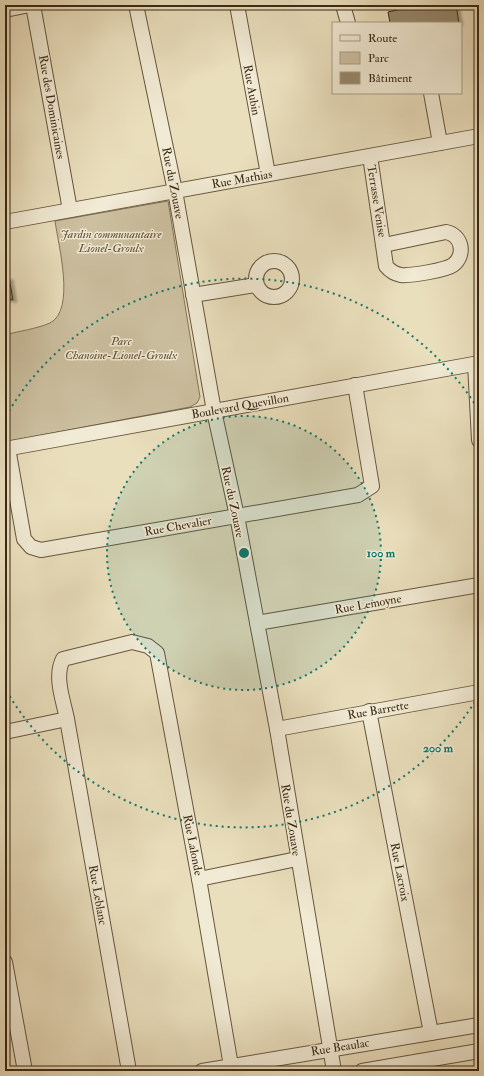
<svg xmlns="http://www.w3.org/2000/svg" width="484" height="1076" font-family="'IM FELL Double Pica',serif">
<defs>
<filter id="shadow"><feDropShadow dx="4" dy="2.5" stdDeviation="1" flood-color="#0004"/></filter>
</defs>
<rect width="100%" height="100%" fill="#eadfbd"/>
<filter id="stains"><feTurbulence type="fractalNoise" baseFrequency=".005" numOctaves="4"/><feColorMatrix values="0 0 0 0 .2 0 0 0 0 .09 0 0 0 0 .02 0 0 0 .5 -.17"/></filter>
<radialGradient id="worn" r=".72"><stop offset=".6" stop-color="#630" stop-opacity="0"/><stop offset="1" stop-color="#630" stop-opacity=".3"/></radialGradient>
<path fill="#ccc0a0" stroke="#84745a" d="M168 201 200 397 197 403 190 407 5 442V335C19 331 36 329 50 323 76 310 58 244 55 221Z"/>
<g fill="#96886c" stroke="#3b2914" filter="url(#shadow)">
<polygon points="419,5 456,5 459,23 390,23 388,12"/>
<polygon points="5,277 9,277 13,300 5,299"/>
</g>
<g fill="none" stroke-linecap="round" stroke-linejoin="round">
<defs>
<g id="minor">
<polyline points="33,5 70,210"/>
<polyline points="136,5 175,191 214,411 237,516 277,729 334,1071"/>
<polyline points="237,5 268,174"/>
<polyline points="343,5 348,23"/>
<polyline points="5,10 30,5"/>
<polyline points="431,93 440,143"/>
<path d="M370 156 386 266C390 271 395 274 401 275 411 276 446 270 453 265 466 255 462 235 446 232L384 245"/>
<polyline points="5,222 479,136"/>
<circle cx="274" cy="279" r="18"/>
<polyline points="193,295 256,285"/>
<polyline points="475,364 479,440"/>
<polyline points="8,448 24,539 31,547 41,550 358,495 372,486 355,385"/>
<polyline points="5,449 479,363"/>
<polyline points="257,623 479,585"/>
<polyline points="369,711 431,1033"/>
<polyline points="277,729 479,692"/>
<polyline points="5,732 67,719"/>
<polyline points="199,879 297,859"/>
<polyline points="5,962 25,1071"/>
<path d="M129 1071 67 719C63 699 54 677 63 659L132 642 148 646 157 653 199 879 231 1066"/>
<polyline points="202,1071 479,1025"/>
<polyline points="362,1071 479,1051"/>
</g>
</defs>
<use href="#minor" stroke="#67563e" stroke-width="16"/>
<use href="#minor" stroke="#f1ead4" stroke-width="14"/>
</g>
<circle cx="244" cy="553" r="137" fill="#0f766e" fill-opacity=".12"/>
<g fill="none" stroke="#0f766e" stroke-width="2" stroke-dasharray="2 4">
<circle cx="244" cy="553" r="137"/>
<path d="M478 697A275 275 0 0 1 6 690M6 416A275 275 0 0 1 478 409"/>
</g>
<g text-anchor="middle" stroke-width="3" stroke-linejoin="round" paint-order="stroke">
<g font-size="12" fill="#3b2914" stroke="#f1ead4">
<text transform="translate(252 90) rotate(80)" y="4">Rue Aubin</text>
<text transform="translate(52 107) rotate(80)" y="4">Rue des Dominicaines</text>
<text transform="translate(242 179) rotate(-10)" y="4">Rue Mathias</text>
<text transform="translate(173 183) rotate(79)" y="4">Rue du Zouave</text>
<text transform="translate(377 201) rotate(81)" y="4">Terrasse Venise</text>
<text transform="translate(240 406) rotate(-10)" y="4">Boulevard Quevillon</text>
<text transform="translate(233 502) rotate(78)" y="4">Rue du Zouave</text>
<text transform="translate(178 526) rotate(-10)" y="4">Rue Chevalier</text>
<text transform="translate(368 604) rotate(-10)" y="4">Rue Lemoyne</text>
<text transform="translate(378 710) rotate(-10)" y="4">Rue Barrette</text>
<text transform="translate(291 820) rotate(81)" y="4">Rue du Zouave</text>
<text transform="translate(193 845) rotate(79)" y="4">Rue Lalonde</text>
<text transform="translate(400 872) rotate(79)" y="4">Rue Lacroix</text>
<text transform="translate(98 895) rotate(80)" y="4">Rue Leblanc</text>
<text transform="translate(340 1047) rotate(-9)" y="4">Rue Beaulac</text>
</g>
<g font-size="12" font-style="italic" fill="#5f4f37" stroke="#f1ead4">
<text x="111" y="238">Jardin communautaire<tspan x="111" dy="14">Lionel-Groulx</tspan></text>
<text x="121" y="345">Parc<tspan x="121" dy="14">Chanoine-Lionel-Groulx</tspan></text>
</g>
</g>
<circle cx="244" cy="553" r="6" fill="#0f766e" stroke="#f1ead4" stroke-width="2"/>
<g font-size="12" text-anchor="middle" font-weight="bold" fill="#0f766e" stroke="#f1ead4" stroke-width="3" stroke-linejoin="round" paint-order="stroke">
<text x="381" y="557">100 m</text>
<text x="438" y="752">200 m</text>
</g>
<rect width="484" height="1076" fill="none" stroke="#eadfbd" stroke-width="20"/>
<rect x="6" y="6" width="472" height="1064" fill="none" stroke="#3b2914" stroke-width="2"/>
<rect x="10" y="10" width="464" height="1056" fill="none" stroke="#3b2914"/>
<rect x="332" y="22" width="130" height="72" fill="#f1ead4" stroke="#a89d87"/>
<rect x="340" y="35" width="20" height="6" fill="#f1ead4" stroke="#a89d87"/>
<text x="368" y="42" font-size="12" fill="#3b2914">Route</text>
<rect x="340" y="52" width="20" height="12" fill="#ccc0a0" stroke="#a89d87"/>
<text x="368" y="62" font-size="12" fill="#3b2914">Parc</text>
<rect x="340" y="72" width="20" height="12" fill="#96886c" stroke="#a89d87"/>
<text x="368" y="82" font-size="12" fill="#3b2914">Bâtiment</text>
<rect width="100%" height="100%" filter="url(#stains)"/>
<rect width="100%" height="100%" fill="url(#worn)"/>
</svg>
